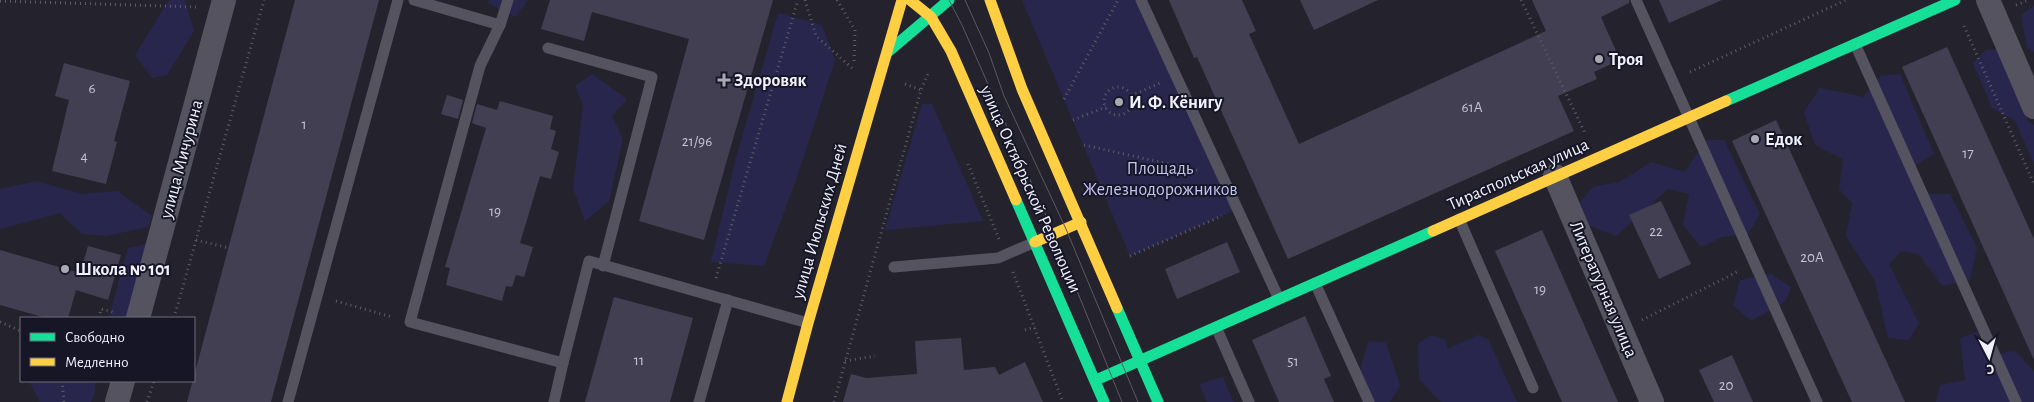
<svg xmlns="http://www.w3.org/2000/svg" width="2034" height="402" font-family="'Alegreya Sans',sans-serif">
<rect width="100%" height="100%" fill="#24232d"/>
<g fill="#29264d">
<polygon points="169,0 185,0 194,31 167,75 152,78 135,55"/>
<polygon points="489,0 528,0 515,17 488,3"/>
<polygon points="1022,0 1141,0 1238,209 1130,256"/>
<polygon points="2034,6 2034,52 2027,48 2021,15"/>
<polygon points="778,13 822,25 835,60 797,177 764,266 711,262 736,158"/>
<polygon points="1986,50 2005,50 2026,101 2027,120 2034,125 2034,163 2015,121 1992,108 1973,63"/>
<polygon points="592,74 627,99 612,116 623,139 609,201 585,221 573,188 583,105 575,86"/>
<polygon points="1900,74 1934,154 1916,165 1915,194 1950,194 1977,247 1970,280 1942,286 1919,254 1901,251 1889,264 1919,323 1909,340 1888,338 1875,281 1846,236 1852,203 1839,189 1843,159 1815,145 1804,112 1820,88 1864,97 1880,76"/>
<polygon points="922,104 932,104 983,221 885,230"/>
<polygon points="1706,140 1724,140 1760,214 1748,234 1722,237 1701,247 1683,225 1689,194 1668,189 1616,236 1586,224 1577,206 1593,187 1620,182 1651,162 1685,172"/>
<polygon points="37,181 82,194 117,191 152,216 148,227 106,236 82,234 60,213 0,229 0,189"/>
<polygon points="146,244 137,318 109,318 128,248"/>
<polygon points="1771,274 1791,287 1785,302 1751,321 1733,305 1740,280"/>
<polygon points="1976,332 1991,355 2015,351 2034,371 2034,402 1936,402 1940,385 1965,380 1960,338"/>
<polygon points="1431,335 1445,340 1448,349 1478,335 1488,339 1517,402 1441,402 1419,379 1418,344"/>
<polygon points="1368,341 1386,343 1400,386 1390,402 1365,402 1360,372"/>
<polygon points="1223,377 1233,402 1207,402 1199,384"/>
<polygon points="29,381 95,381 95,392 91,402 40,402"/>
</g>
<g fill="#423f53">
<polygon points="295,0 379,0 271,402 187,402"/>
<polygon points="550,0 773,0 704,240 639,221 689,39 592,12 584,41 541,29"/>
<polygon points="1169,0 1242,0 1256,31 1249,34 1299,144 1546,31 1532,0 1629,0 1629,3 1601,17 1620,60 1594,72 1597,79 1558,96 1574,131 1288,259 1197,57 1194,58"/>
<polygon points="1300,0 1378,0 1314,30"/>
<polygon points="1659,0 1722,0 1669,23"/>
<polygon points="1947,47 2034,239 2034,360 1902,67"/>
<polygon points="64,63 130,81 114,141 117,142 106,184 52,171 69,100 55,96"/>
<polygon points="447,95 463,100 458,119 441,114"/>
<polygon points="500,101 553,116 550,129 556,131 551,149 559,152 551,179 540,176 520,243 533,247 524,277 516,275 512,287 506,286 502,301 446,285 450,268 445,267 486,128 472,123 477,104 497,110"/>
<polygon points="1776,120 1905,402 1852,402 1732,141"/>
<polygon points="1661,201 1691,264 1659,279 1629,215"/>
<polygon points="1542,230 1555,259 1618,402 1562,402 1495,251"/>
<polygon points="1227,242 1240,272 1177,299 1165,269"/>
<polygon points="88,246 121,255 108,300 76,290 68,318 46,318 0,305 0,250 80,273"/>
<polygon points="614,297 693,318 670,402 585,402"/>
<polygon points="1305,316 1331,376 1324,379 1334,402 1279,402 1252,340"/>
<polygon points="961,338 964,370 995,367 999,375 1025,362 1043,402 843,402 851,374 866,378 917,374 915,341"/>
<polygon points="1732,355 1753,402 1714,402 1699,370"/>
</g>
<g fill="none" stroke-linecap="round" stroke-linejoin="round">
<g stroke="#5d5d67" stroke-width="3" stroke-dasharray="1 4" stroke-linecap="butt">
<polyline points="805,0 816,36 853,69"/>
<polyline points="837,0 855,30 854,64"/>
<polyline points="1521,0 1586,135"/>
<polyline points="0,1 197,7"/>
<polyline points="2016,5 2029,0"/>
<polyline points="1964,26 2034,184"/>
<polyline points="1690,72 1846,0"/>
<polyline points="905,84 921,90"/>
<circle cx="1118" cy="101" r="14"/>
<polyline points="1131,96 1160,83"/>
<polyline points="1064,99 1118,0"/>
<polyline points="1073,120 1106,107"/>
<polyline points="1084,145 1200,171"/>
<polyline points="968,164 999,239"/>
<polyline points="196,240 229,248"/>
<polyline points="1130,256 1222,216"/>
<polyline points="1013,272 1063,402"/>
<polyline points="716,278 798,0"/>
<polyline points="336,301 392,317"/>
<polyline points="99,318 101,309 113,312"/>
<polyline points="174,318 264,0"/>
<polyline points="1642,320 1739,271"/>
<polyline points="0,322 21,331"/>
<polyline points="1025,330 1035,327"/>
<polyline points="845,361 875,356"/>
<polyline points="62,381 64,402"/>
<polyline points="147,402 154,381"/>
<polyline points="834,402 921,90 929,71"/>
</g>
<g stroke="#54535f" stroke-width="11">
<polyline points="414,0 500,25"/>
<polyline points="508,0 500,25 480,66 410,322 563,363 589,261 808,323"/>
<polyline points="1141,0 1279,299"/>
<polyline points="1636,0 1817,402"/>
<polyline points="1855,44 2016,402"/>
<polyline points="548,48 652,77 603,266"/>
<polyline points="1459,219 1533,388"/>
<polyline points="894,267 998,258 1035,242"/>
<polyline points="1315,283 1369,402"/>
<polyline points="1216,327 1249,402"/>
<polyline points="288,402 398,0"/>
<polyline points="554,402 563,363"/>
<polyline points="699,402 728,300"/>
</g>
<g stroke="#54535f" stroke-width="24">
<polyline points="1988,0 2034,107"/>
<polyline points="1555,176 1652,402"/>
<polyline points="138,318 224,0"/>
<polyline points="117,402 123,381"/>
</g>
<g stroke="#16e098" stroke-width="11">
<polyline points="889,51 949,0"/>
<polyline points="1726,101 1955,0"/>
<polyline points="1016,200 1104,402"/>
<polyline points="1117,308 1158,402"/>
<polyline points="1096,380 1433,231"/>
</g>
<g stroke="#ffcf43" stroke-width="11">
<polyline points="910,0 931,17 951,51 1016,200"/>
<polyline points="990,0 1022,89 1117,308"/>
<polyline points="1433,231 1726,101"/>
<polyline points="1035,242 1081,222"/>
<polyline points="787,402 808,323 902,0"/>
</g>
<g stroke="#5a5a63" stroke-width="1">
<polyline points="949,0 962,25 1054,234 1122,402"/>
<polyline points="965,0 989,53 1004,96 1066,229 1138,402"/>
</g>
</g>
<g fill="#a9a9b4" stroke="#171627" stroke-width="2">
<circle cx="1599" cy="59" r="5"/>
<path d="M721.5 72.5h5v5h5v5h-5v5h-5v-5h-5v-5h5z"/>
<circle cx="1119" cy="102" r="5"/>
<circle cx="1755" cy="139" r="5"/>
<circle cx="65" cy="269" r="5"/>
</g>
<g text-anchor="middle" stroke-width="4" stroke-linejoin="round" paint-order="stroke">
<g font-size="15" fill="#c4c4d2">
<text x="92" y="93">6</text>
<text x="1472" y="112">61А</text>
<text x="304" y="129">1</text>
<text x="697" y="146">21/96</text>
<text x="1968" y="158">17</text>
<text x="84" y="161">4</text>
<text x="495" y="216">19</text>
<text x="1656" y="236">22</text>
<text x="1812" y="262">20А</text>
<text x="1540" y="294">19</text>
<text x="639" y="365">11</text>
<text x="1293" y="366">51</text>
<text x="1726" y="390">20</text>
</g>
<g font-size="18" font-weight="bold" fill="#f0f1fd" stroke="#171627" text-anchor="start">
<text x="1609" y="65">Троя</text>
<text x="734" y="86">Здоровяк</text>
<text x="1129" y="108">И. Ф. Кёнигу</text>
<text x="1765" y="145">Едок</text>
<text x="75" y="275">Школа № 101</text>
</g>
<g font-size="18" fill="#f0f1fd" stroke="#171627">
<text transform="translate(181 159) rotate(-75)" y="6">улица Мичурина</text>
<text transform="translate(1518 174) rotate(-24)" y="6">Тираспольская улица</text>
<text transform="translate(1031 189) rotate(66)" y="6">улица Октябрьской Революции</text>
<text transform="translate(819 221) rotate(-74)" y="6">улица Июльских Дней</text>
<text transform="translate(1604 289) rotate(67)" y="6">Литературная улица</text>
</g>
<g font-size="18" fill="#c3c4f1" stroke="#171627">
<text x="1160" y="174">Площадь<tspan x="1160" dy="21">Железнодорожников</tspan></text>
</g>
</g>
<rect x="20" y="317" width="175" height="65" fill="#171627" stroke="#6e6e7d"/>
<rect x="30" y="333" width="25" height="8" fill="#16e098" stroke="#6e6e7d"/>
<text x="65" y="342" font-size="15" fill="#f0f1fd">Свободно</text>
<rect x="30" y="358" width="25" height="8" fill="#ffcf43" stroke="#6e6e7d"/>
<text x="65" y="367" font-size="15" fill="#f0f1fd">Медленно</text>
<g transform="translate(1989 357) rotate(174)" stroke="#171627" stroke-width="4" paint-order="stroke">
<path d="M0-4L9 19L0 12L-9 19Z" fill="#f0f1fd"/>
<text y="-8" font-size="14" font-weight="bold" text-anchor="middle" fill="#f0f1fd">С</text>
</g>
</svg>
